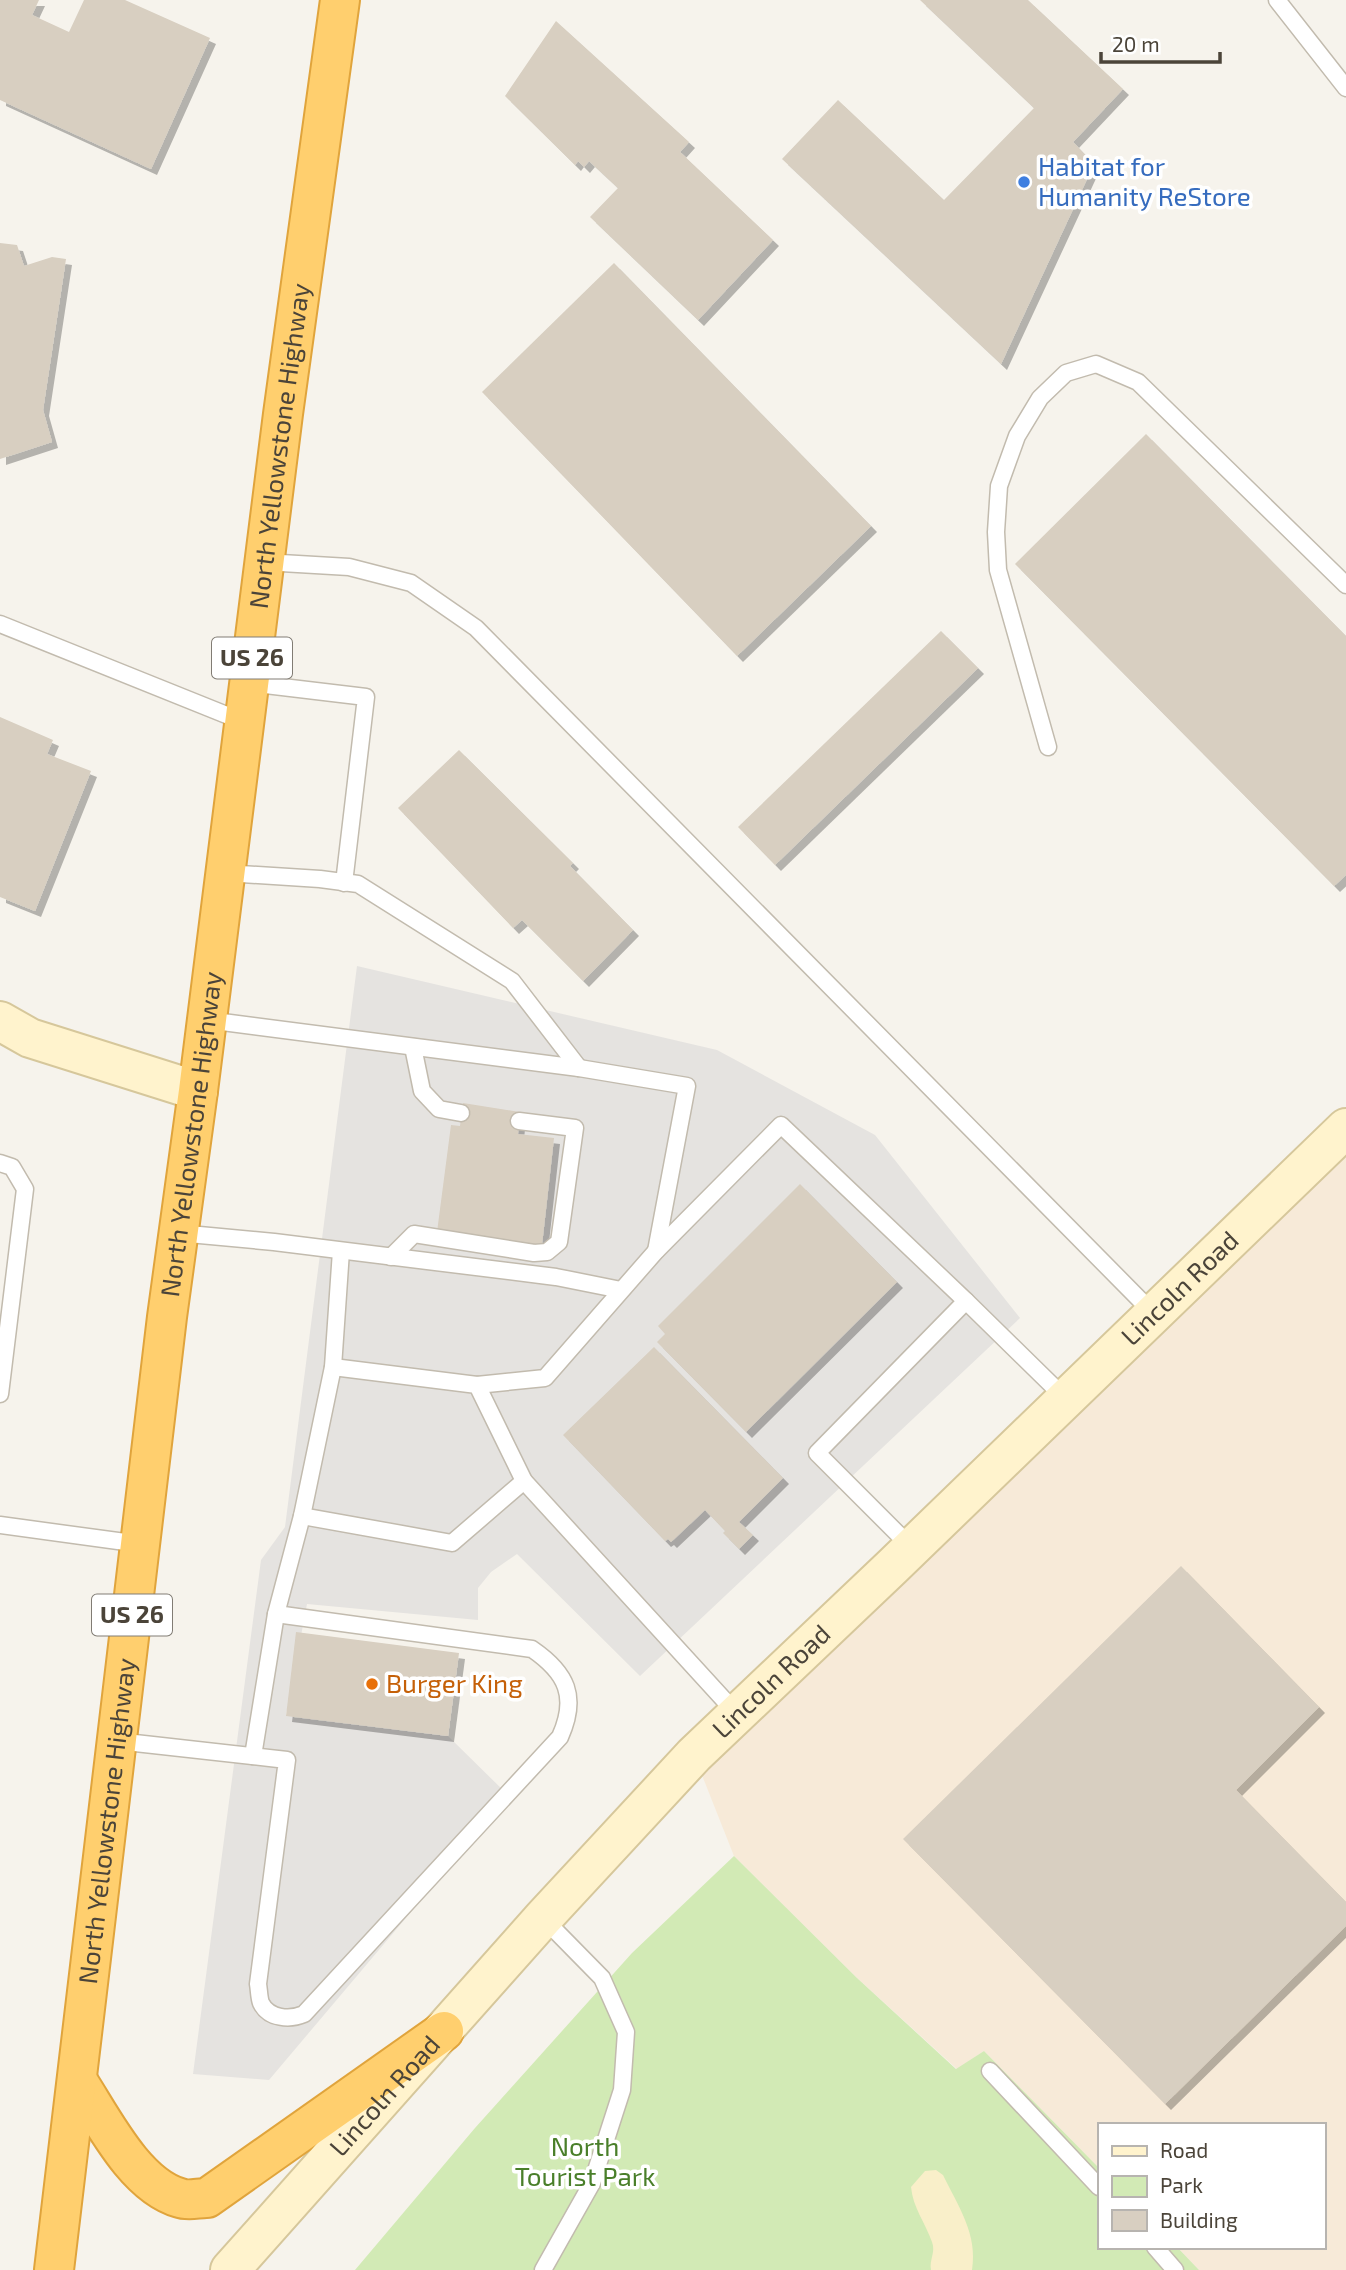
<svg xmlns="http://www.w3.org/2000/svg" width="1346" height="2270" font-family="'Exo 2',sans-serif">
<defs>
<filter id="shadow"><feDropShadow dx="6" dy="6" stdDeviation="0" flood-color="#0004"/></filter>
</defs>
<rect width="100%" height="100%" fill="#f6f3ec"/>
<polygon fill="#f7ead8" points="1346,1128 1346,2270 1199,2270 1177,2247 1323,2247 1323,2125 1099,2125 1099,2168 984,2051 957,2069 857,1978 734,1856 694,1755"/>
<polygon fill="#d2eab5" points="734,1856 857,1978 956,2069 984,2051 1099,2168 1099,2247 1177,2247 1199,2270 355,2270 475,2128 632,1953"/>
<path fill="#f9efc9" d="M936 2170 943 2175C958 2206 978 2234 972 2270H931C929 2260 936 2252 932 2242 925 2222 913 2208 911 2187L925 2171Z"/>
<polygon fill="#e5e3e0" points="357,966 717,1050 875,1135 1020,1318 640,1676 517,1554 491,1572 478,1588 478,1620 307,1604 286,1715 448,1736 509,1796 269,2080 193,2074 261,1560 285,1527"/>
<g fill="#d8cfc1" filter="url(#shadow)">
<polygon points="0,0 39,0 32,15 69,32 84,0 125,0 210,38 151,169 0,100"/>
<polygon points="920,0 1028,0 1123,89 1073,142 1094,164 1001,364 782,159 838,100 944,200 1034,108"/>
<polygon points="556,21 689,142 680,152 773,240 698,320 590,217 618,188 589,161 584,167 578,161 575,165 505,96"/>
<polygon points="0,243 17,245 24,266 52,257 66,259 43,410 52,442 0,459"/>
<polygon points="614,263 871,526 737,656 482,392"/>
<polygon points="1146,434 1346,636 1346,875 1334,886 1015,564"/>
<polygon points="941,631 978,668 775,865 738,827"/>
<polygon points="0,717 53,740 47,754 91,771 35,911 0,897"/>
<polygon points="459,750 573,863 570,866 633,930 583,981 522,920 513,928 398,808"/>
<polygon points="463,1103 520,1112 518,1134 554,1138 542,1245 437,1232 451,1125 460,1126"/>
<polygon points="800,1184 897,1282 746,1432 657,1342 665,1334 658,1326"/>
<polygon points="654,1347 783,1478 739,1522 753,1535 739,1549 723,1533 725,1531 705,1510 671,1542 668,1539 665,1541 563,1435"/>
<polygon points="1181,1566 1319,1707 1236,1790 1346,1902 1346,1926 1165,2104 903,1839"/>
<polygon points="296,1632 459,1653 448,1736 286,1716"/>
</g>
<g fill="none" stroke-linecap="round" stroke-linejoin="round">
<defs>
<g id="lane">
<polyline points="1277,0 1346,88"/>
<polyline points="264,562 349,567 411,583 476,628 1154,1314"/>
<polyline points="0,624 244,722"/>
<polyline points="249,683 366,697 344,883"/>
<polyline points="1048,747 998,570 996,532 999,486 1017,436 1040,398 1066,373 1096,364 1138,382 1346,585"/>
<polyline points="226,873 320,879 358,884 512,981 579,1068"/>
<polyline points="207,1020 579,1068 687,1086 656,1251"/>
<polyline points="413,1047 422,1091 439,1109 461,1113"/>
<polyline points="0,1163 12,1167 25,1189 0,1394"/>
<polyline points="178,1233 274,1242 556,1277 621,1290"/>
<polyline points="391,1257 414,1234 534,1253 547,1252 559,1242 575,1128 519,1121"/>
<polyline points="966,1301 1066,1399"/>
<polyline points="333,1367 477,1385 524,1481 737,1714"/>
<polyline points="477,1385 545,1378 656,1251 781,1125 966,1301 817,1453 912,1548"/>
<polyline points="302,1516 452,1543 524,1481"/>
<polyline points="0,1525 140,1544"/>
<path d="M117 1741 287 1760 258 1984C259 1989 259 1998 261 2003 269 2019 290 2020 304 2014L560 1737C578 1697 567 1673 532 1649L276 1614"/>
<polyline points="253,1756 276,1614 302,1516 333,1367 341,1251"/>
<polyline points="543,1918 602,1978 626,2032 622,2090 592,2183 543,2270"/>
<polyline points="990,2071 1099,2187"/>
<polyline points="1155,2247 1175,2270"/>
</g>
<g id="secondary">
<polyline points="0,1021 30,1038 198,1091"/>
<path id="s1" d="M230 2270 543 1918 694 1755 892 1567 1346 1128"/>
</g>
<g id="highway">
<path d="M77 2080C102 2118 134 2185 180 2198 188 2201 198 2198 207 2198L444 2031"/>
<path id="s2" d="M54 2270 167 1317 198 1091 283 414 340 0"/>
</g>
</defs>
<use href="#lane" stroke="#c2bbae" stroke-width="19"/>
<use href="#secondary" stroke="#d6c79b" stroke-width="42"/>
<use href="#highway" stroke="#e0a43c" stroke-width="42"/>
<use href="#lane" stroke="#fff" stroke-width="16"/>
<use href="#secondary" stroke="#fff3cd" stroke-width="38"/>
<use href="#highway" stroke="#ffcf6e" stroke-width="38"/>
</g>
<circle fill="#3f7fe0" stroke="#fff" stroke-width="2.5" cx="1024" cy="182" r="7"/>
<circle fill="#e8710a" stroke="#fff" stroke-width="2.5" cx="372" cy="1684" r="7"/>
<g text-anchor="middle" stroke-width="7" stroke-linejoin="round" paint-order="stroke">
<g fill="#fff" stroke="#817c74" stroke-width="2">
<rect x="212" y="637.5" width="80" height="41" rx="5"/>
<rect x="92" y="1594.5" width="80" height="41" rx="5"/>
</g>
<g font-size="24" font-weight="bold" fill="#4b4439">
<text x="252" y="666">US 26</text>
<text x="132" y="1623">US 26</text>
</g>
<g font-size="26" fill="#366cbe" stroke="#fff" text-anchor="start">
<text x="1038" y="176">Habitat for<tspan x="1038" dy="30">Humanity ReStore</tspan></text>
</g>
<g font-size="26" fill="#4b4439" stroke="#fff">
<text dy="9" stroke="none"><textPath href="#s2" startOffset="1838">North Yellowstone Highway</textPath></text>
<text dy="9" stroke="none"><textPath href="#s2" startOffset="1144">North Yellowstone Highway</textPath></text>
<text dy="9" stroke="none"><textPath href="#s1" startOffset="1367">Lincoln Road</textPath></text>
<text dy="9" stroke="none"><textPath href="#s1" startOffset="800">Lincoln Road</textPath></text>
<text dy="9" stroke="none"><textPath href="#s2" startOffset="452">North Yellowstone Highway</textPath></text>
<text dy="9" stroke="none"><textPath href="#s1" startOffset="233">Lincoln Road</textPath></text>
</g>
<g font-size="26" fill="#c56008" stroke="#fff" text-anchor="start">
<text x="386" y="1693">Burger King</text>
</g>
<g font-size="26" fill="#4a7f2a" stroke="#fff">
<text x="585" y="2156">North<tspan x="585" dy="30">Tourist Park</tspan></text>
</g>
</g>
<rect x="1098" y="2123" width="228" height="126" fill="#ffffff" stroke="#b7b4b0" stroke-width="2"/>
<rect x="1112" y="2146" width="35" height="10" fill="#fff3cd" stroke="#b7b4b0" stroke-width="2"/>
<text x="1160" y="2158" font-size="21" fill="#4b4439">Road</text>
<rect x="1112" y="2176" width="35" height="21" fill="#d2eab5" stroke="#b7b4b0" stroke-width="2"/>
<text x="1160" y="2193" font-size="21" fill="#4b4439">Park</text>
<rect x="1112" y="2210" width="35" height="21" fill="#d8cfc1" stroke="#b7b4b0" stroke-width="2"/>
<text x="1160" y="2228" font-size="21" fill="#4b4439">Building</text>
<path d="M1101 52v10h119v-10" fill="none" stroke="#4b4439" stroke-width="3.5"/>
<text x="1112" y="52" font-size="21" fill="#4b4439" stroke="#ffffff" stroke-width="5" paint-order="stroke">20 m</text>
</svg>
